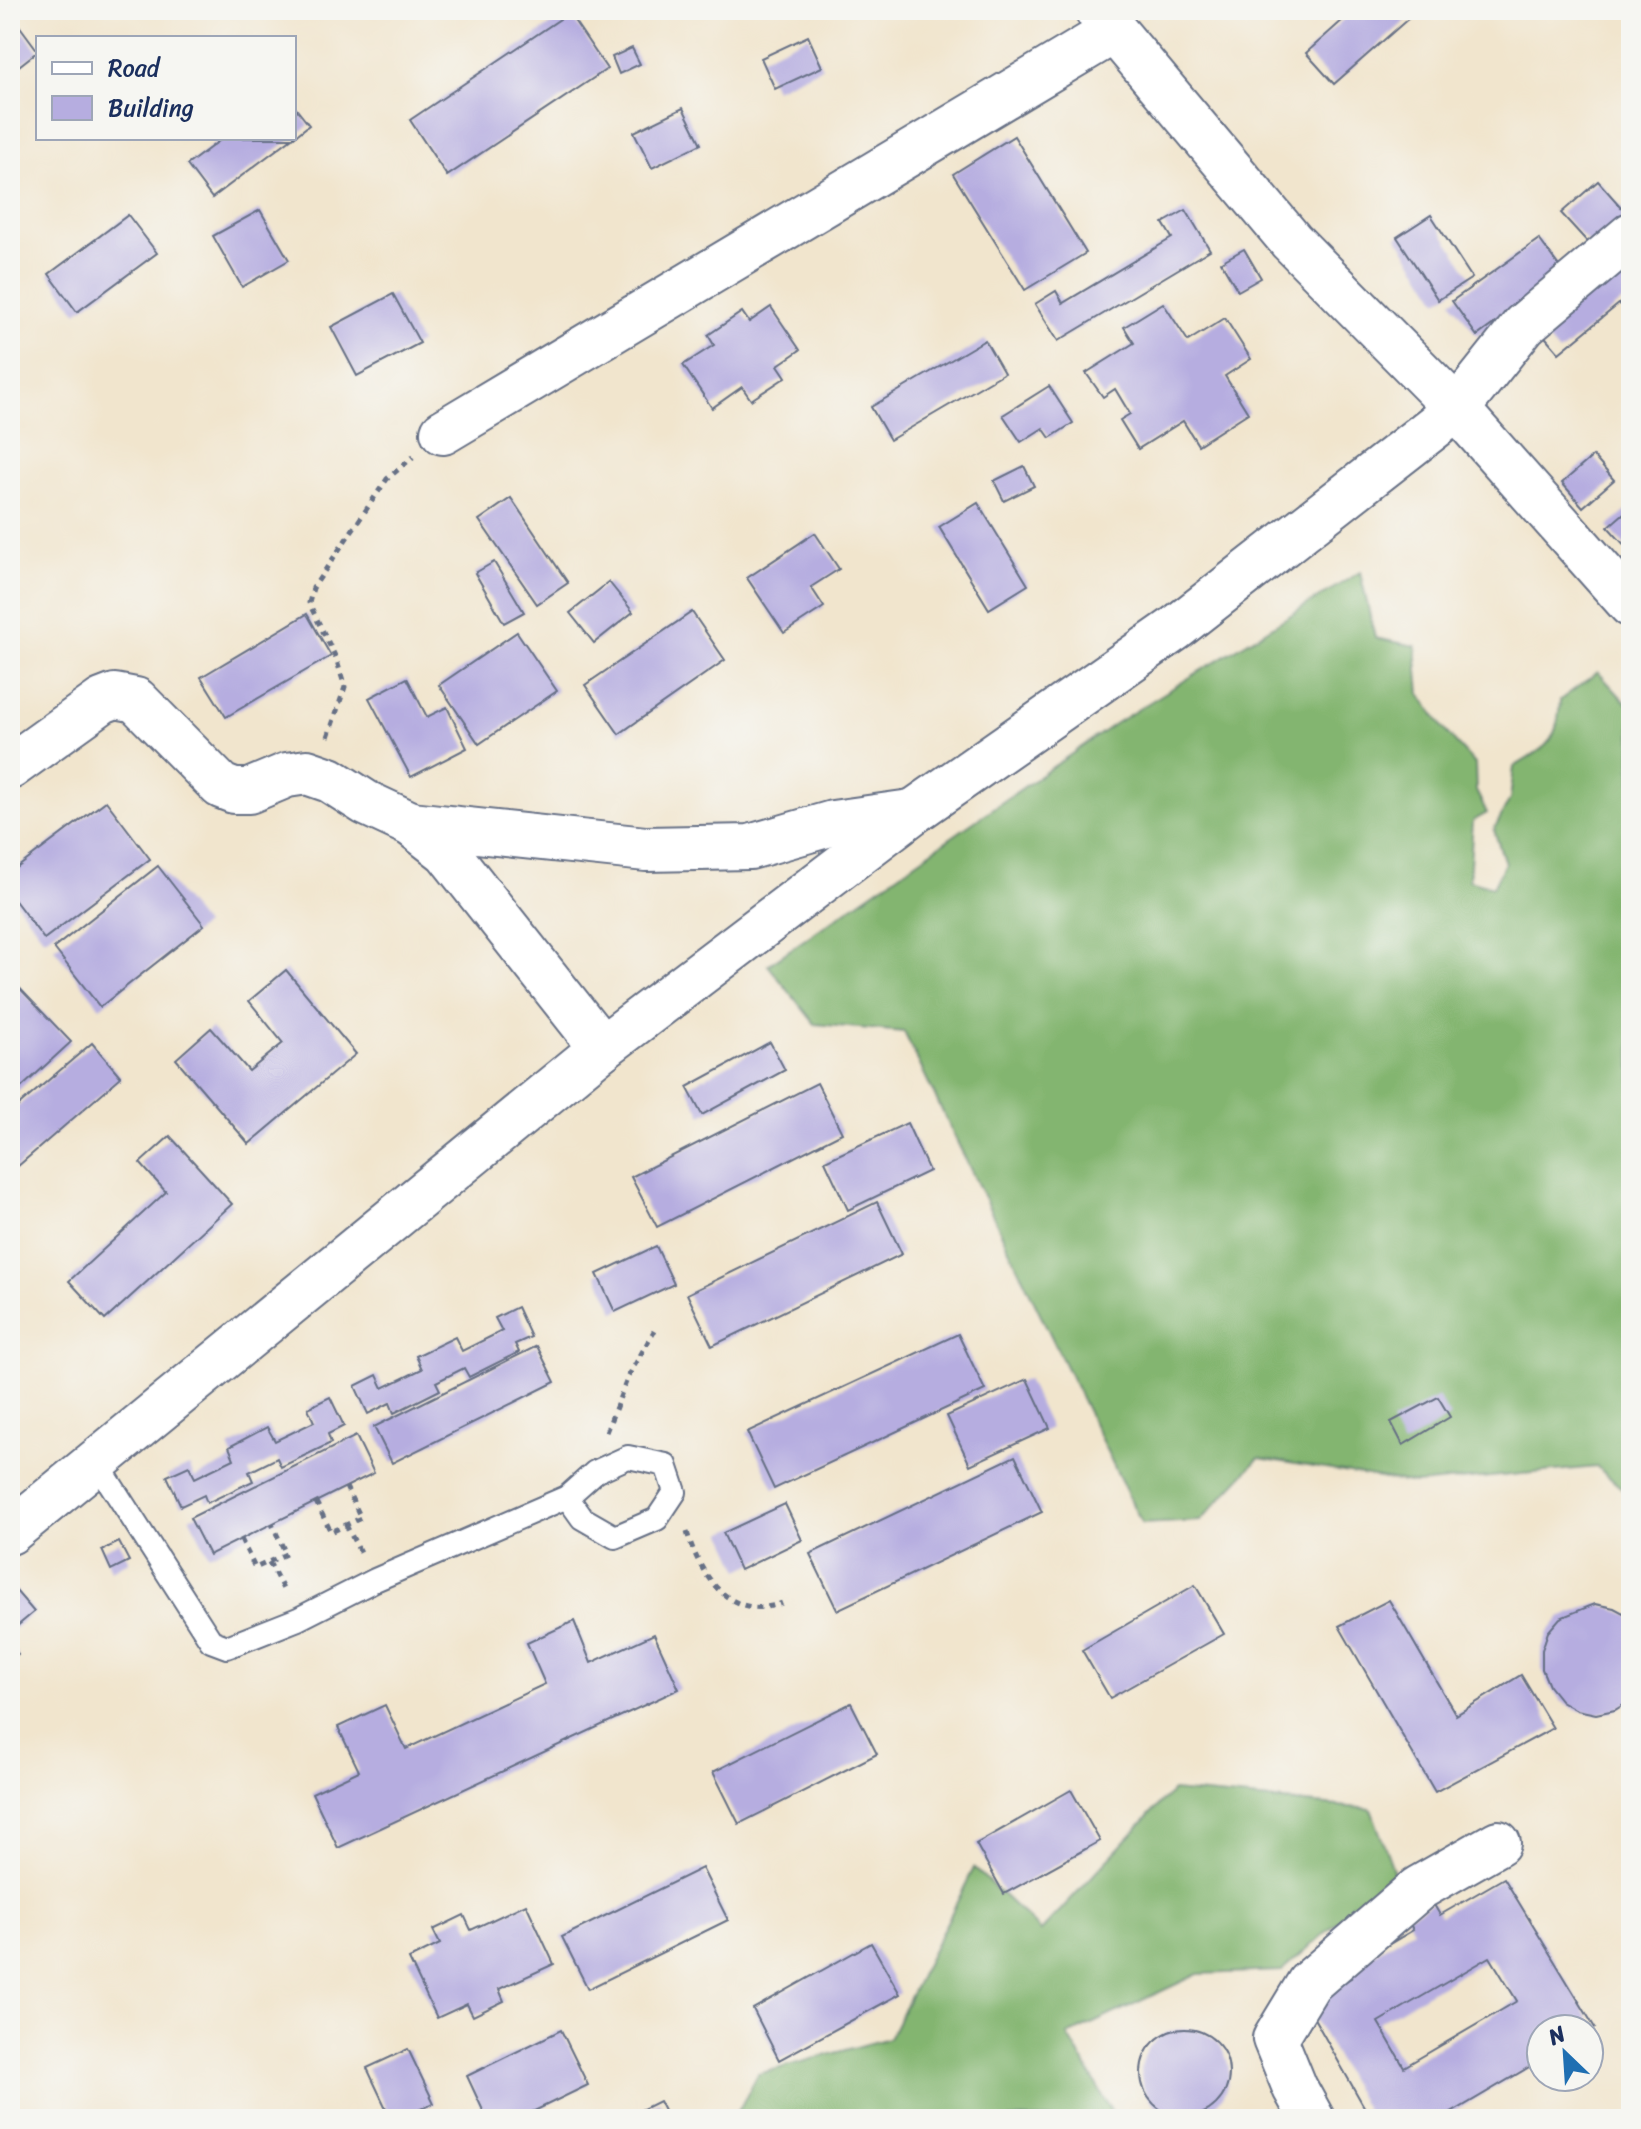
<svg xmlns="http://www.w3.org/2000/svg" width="1641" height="2129" font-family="Sriracha,sans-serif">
<rect width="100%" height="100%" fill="#f6f6f2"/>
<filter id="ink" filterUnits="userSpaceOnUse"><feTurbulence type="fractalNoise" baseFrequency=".0125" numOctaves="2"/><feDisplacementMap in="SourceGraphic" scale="16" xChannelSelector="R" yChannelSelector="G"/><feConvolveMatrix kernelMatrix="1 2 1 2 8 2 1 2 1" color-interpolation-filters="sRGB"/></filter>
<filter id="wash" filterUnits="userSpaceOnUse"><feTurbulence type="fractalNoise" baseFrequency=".006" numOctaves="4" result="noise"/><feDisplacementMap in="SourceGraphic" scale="32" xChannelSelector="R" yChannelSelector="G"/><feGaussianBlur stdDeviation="1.8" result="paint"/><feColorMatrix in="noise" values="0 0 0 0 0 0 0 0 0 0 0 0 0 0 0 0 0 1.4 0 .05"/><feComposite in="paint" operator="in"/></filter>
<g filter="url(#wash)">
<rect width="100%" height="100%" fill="#f1e5cd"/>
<g fill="#83b56f" stroke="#4f7266" stroke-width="2">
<path d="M1360 572 1375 638 1416 646 1420 694 1446 732 1475 764 1476 791 1487 813 1473 821 1469 880 1493 887 1505 863 1494 830 1510 799 1514 767C1548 746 1558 743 1560 700L1598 672 1631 708V1496L1597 1467 1416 1484 1259 1458 1200 1521 1142 1524 904 1032 815 1024 768 965 1116 723Z"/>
<polygon points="1172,1791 1371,1809 1394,1872 1282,1971 1198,1974 1068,2035 1116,2119 734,2119 758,2074 889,2038 974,1868 1041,1931"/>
</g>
<g id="blocks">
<g fill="#b6ade0" fill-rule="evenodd">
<polygon points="1354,10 1402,10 1409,18 1334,84 1306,53"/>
<polygon points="10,13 38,51 10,73"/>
<polygon points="569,13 607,69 447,176 410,120"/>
<polygon points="808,36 822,67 775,89 761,58"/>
<polygon points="632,48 640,64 619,74 612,57"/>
<polygon points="294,106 309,125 294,137"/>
<polygon points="683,108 701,144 652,168 634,132"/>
<polygon points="1014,136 1086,253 1025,290 953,174"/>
<polygon points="223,138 292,138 212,198 187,165"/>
<polygon points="1598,181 1628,215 1592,247 1561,213"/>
<polygon points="260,210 289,260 242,287 213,236"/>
<polygon points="1186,210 1210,250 1058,341 1035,304 1056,291 1063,303 1172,238 1163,223"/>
<polygon points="128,215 157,253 77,312 49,274"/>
<polygon points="1431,215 1472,278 1438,300 1397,237"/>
<polygon points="1539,239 1564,273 1477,336 1452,301"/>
<polygon points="1631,244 1631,294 1559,353 1534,324"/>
<polygon points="1244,249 1261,278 1238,291 1221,262"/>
<polygon points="393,294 420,343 357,376 331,327"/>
<polygon points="1163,303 1188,341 1225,318 1251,359 1225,376 1248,413 1198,445 1183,421 1138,449 1120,420 1130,414 1115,389 1103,397 1086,373 1134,343 1124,327"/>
<polygon points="771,307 800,350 778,365 786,377 751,400 742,387 712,408 683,365 714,345 708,335 742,312 749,322"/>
<polygon points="985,340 1004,373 890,440 871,407"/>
<polygon points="1049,386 1073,423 1050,438 1043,428 1021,442 1003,415"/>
<polygon points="1593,456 1614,480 1583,507 1562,483"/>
<polygon points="1024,466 1034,486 1004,501 994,481"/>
<polygon points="511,498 568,583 537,604 479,520"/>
<polygon points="978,503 1028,585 989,609 939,527"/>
<polygon points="1631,507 1631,545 1627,548 1608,527"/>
<polygon points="815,533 839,569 811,587 824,607 784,633 747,578"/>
<polygon points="494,562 524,612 504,623 475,573"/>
<polygon points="609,582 633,612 594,643 570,613"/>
<polygon points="692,612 725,660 619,734 585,685"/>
<polygon points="307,614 331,656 226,717 201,677"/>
<polygon points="517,632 557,691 479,744 439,685"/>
<polygon points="407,678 427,717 447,707 467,748 411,777 369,698"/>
<polygon points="106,801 150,859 44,939 10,894 10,873"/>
<polygon points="158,866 204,925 100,1007 54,948"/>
<polygon points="286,970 356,1054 249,1144 176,1059 211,1028 249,1071 283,1043 249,1001"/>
<polygon points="10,978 71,1042 10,1098"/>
<polygon points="770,1042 785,1070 702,1115 687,1087"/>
<polygon points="92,1043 121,1077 10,1173 10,1113"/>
<polygon points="817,1083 842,1133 657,1227 631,1177"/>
<polygon points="907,1123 929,1171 848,1210 825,1161"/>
<polygon points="170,1136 232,1204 105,1320 69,1281 166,1192 140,1163"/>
<polygon points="877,1202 902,1254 712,1346 687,1294"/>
<polygon points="656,1246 674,1284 615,1312 597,1274"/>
<polygon points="517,1307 531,1337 515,1344 519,1352 469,1377 464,1368 436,1382 440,1390 394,1413 390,1403 368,1414 355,1386 377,1375 383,1388 422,1369 416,1356 455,1337 462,1351 502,1331 495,1318"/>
<polygon points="958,1334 985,1390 774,1489 747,1432"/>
<polygon points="537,1346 555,1382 392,1463 374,1427"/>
<polygon points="1027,1379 1050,1428 970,1465 947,1416"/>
<polygon points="330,1397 344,1426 328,1434 331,1443 281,1467 277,1458 249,1472 253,1481 207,1503 204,1495 181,1506 167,1476 189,1466 195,1478 234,1459 229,1447 267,1427 275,1441 314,1422 308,1408"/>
<polygon points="1438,1397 1450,1417 1403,1445 1391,1422"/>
<polygon points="356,1436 374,1473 209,1555 190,1518"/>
<polygon points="1015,1456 1042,1512 837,1610 810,1554"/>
<polygon points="785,1504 802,1540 740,1570 723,1533"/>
<polygon points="119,1542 129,1561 111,1570 102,1550"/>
<polygon points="10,1584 34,1612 10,1632"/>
<polygon points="1195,1585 1224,1634 1110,1698 1082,1650"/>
<polygon points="1389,1600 1456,1715 1521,1675 1553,1728 1435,1792 1339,1626"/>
<polygon points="1595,1604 1614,1608 1631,1617 1631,1700 1615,1710 1596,1714 1577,1710 1561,1701 1549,1686 1542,1669 1542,1650 1548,1632 1560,1618"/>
<polygon points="574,1621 591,1663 654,1634 679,1689 338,1848 312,1793 359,1771 338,1727 385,1705 406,1749 545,1684 527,1643"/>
<polygon points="10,1644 18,1654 10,1661"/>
<polygon points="851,1703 877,1754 739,1824 713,1772"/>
<polygon points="1071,1790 1100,1841 1004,1894 976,1844"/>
<polygon points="702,1868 728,1920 588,1989 562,1937"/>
<path d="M1504 1878 1595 2028 1589 2032V2029H1541V2060L1441 2119H1371L1306 2004 1351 1978 1346 1970 1413 1930 1407 1917 1433 1903 1440 1915ZM1490 1957 1517 2001 1404 2067 1378 2022Z"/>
<polygon points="526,1904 554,1964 499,1989 504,2001 473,2016 467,2004 437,2018 409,1959 440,1944 433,1930 464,1915 471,1930"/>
<polygon points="871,1943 900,1994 779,2060 753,2009"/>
<circle cx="1185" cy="2073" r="44"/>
<polygon points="561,2030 588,2085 528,2114 530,2119 487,2119 467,2076"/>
<polygon points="408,2049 434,2103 399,2119 391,2119 367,2068"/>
<polygon points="659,2101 668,2119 623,2119"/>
</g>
</g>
</g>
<g filter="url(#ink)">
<use href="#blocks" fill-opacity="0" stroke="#666f85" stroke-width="2"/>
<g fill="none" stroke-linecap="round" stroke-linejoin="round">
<defs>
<polyline id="service" points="97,1463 211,1641 227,1647 298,1619 375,1580 567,1497 595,1472 628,1457 666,1465 675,1492 657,1519 615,1537 582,1518 567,1497"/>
<g id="minor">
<polyline points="1097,10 1291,241 1457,409 1631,605"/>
<polyline points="443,432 1114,31"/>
<polyline points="10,767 102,701 115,696 136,700 221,786 234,791 249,791 287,775 307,772 330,780 366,803 411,824 447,852 602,1048"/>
<polyline points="411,824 646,849 750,847 833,823 911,812"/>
<polyline points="10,1532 602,1048 913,812 1176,628 1457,409 1524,325 1631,235"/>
<polyline points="1312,2119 1295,2088 1275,2039 1309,1983 1419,1888 1498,1843"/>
</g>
</defs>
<use href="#service" stroke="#666f85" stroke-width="26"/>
<use href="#minor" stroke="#666f85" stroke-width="48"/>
<g stroke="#666f85" stroke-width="5" stroke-dasharray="6 6" stroke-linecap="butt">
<polyline points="328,737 345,687 336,658 309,603 313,588 387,479 413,457"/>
<polyline points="606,1432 628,1377 654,1331"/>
<polyline points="316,1502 331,1532 361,1518 346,1487"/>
<polyline points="346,1525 360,1552"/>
<path d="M687 1532C700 1576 731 1622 782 1603"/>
<polyline points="241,1539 255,1568 286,1554 272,1524"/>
<polyline points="269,1562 285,1593"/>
</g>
<use href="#service" stroke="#fff" stroke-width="22"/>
<use href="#minor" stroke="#fff" stroke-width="44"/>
</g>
</g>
<rect width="1641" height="2129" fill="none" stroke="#f6f6f2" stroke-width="40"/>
<rect x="36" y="36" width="260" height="104" fill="#f6f6f2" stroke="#9ea6b7" stroke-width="2"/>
<rect x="52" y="62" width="40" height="12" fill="#ffffff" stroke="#9ea6b7" stroke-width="2"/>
<text x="108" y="76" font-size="24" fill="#1b2f5e">Road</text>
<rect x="52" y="96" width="40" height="24" fill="#b6ade0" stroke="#9ea6b7" stroke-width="2"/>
<text x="108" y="116" font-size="24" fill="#1b2f5e">Building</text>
<g transform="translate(1565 2053) rotate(335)"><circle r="38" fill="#f6f6f2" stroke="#9ea6b7" stroke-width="2"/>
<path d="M0-6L14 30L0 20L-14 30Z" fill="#1f6fb2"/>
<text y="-12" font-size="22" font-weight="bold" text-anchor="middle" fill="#1b2f5e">N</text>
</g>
</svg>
